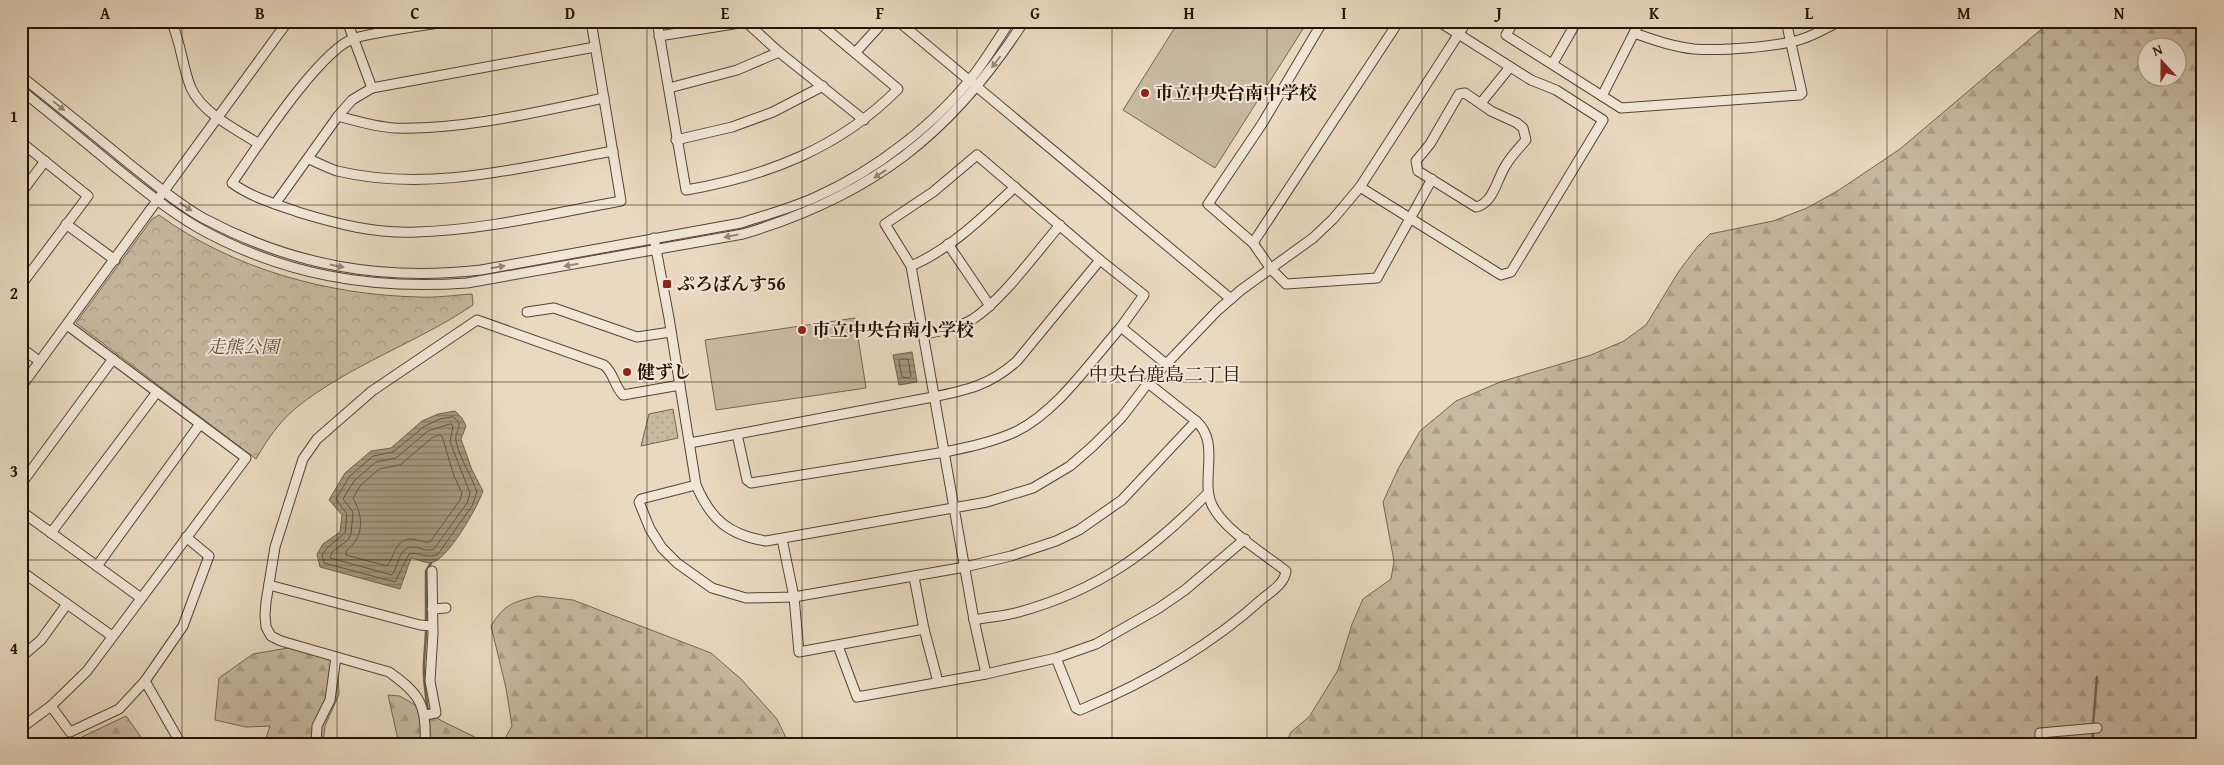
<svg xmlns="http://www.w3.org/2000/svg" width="2224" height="765" font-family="'Gentium Book Plus','Noto Serif JP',serif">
<defs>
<pattern id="grass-dots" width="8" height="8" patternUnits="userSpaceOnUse" patternTransform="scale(1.25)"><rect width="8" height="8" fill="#c7b8a0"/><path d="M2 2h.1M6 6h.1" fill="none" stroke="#ab9d88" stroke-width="1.8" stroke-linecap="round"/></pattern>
<pattern id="forest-firs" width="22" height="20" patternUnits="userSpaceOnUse" patternTransform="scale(1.25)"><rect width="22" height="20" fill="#c7b8a0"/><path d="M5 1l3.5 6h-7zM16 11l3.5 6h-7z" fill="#ab9d88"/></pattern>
<pattern id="park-crowns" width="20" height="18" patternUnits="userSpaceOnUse" patternTransform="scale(1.25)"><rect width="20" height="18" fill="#c7b8a0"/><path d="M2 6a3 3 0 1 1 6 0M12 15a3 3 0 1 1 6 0" fill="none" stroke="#ab9d88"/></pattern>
<pattern id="water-rules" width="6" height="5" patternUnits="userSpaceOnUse" patternTransform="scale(1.25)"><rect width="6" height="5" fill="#a6967f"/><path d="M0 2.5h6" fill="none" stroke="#877966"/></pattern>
</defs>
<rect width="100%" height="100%" fill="#e9d9c0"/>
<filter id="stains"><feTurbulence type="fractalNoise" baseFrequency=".004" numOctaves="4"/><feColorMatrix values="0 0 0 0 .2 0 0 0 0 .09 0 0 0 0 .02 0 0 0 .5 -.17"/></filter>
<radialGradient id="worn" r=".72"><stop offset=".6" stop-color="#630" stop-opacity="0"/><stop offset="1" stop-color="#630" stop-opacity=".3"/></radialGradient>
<polygon fill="url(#grass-dots)" stroke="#756650" points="673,409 678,438 641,446 649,414"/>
<g fill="url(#forest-firs)" stroke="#756650" fill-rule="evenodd">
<path d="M2051 21H2203V744H1285L1291 732 1309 717 1338 670 1352 624 1363 599 1391 579 1394 561 1383 502 1398 469 1420 431 1456 401 1500 382 1591 355 1624 341 1646 325 1679 271 1698 246 1710 234 1773 221 1807 208 1839 190 1900 149ZM2146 48H2176V78H2146Z"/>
<path d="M538 596 573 600 711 653 741 679 777 719 789 744H497L504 740 512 726 506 688 491 626C505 603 514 602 538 596Z"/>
<polygon points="288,648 337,658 339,694 325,726 323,744 264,744 270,726 246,727 215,720 219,678 253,654"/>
<polygon points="388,695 400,696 442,721 489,744 399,744"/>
<polygon points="126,716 146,744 67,744"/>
</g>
<path fill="url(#park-crowns)" stroke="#756650" d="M159 215C233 269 328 295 419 297 436 298 455 295 472 294L473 305C417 343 349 365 296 408 279 422 267 440 256 459L76 323 152 219Z"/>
<g fill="#c7b8a0" stroke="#756650">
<polygon points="1179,21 1308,21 1215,168 1123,110"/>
<polygon points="855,318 866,388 716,410 705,340"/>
</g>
<g fill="url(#water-rules)" stroke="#72624d">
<polygon points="912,352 917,382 899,385 893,355"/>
<path d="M455 411 462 418 466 426 461 439 472 470 483 491C478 506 447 562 430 563 425 563 417 559 411 558L400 589 320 567 317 554 323 544 340 532 342 515 329 500 345 473 371 451 391 448 422 421 438 414Z"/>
</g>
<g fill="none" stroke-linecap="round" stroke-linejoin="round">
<g stroke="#645540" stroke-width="1">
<polygon points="901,359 908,359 911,376 909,378 902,377 899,361"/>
<path d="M453 417C466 425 454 430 456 441 460 459 471 475 477 492L472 506 438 554C425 560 420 551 409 554L395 582 324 563 322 555 327 548 345 533 347 514 336 499 349 477 373 456 393 452 425 426 440 419Z"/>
<path d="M451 424 453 426 450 442 470 493 467 503 434 549C427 552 421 548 414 547 398 546 399 566 392 575L330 558 332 552 348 540 351 534 353 512 343 499 354 481 376 462 396 458 428 431Z"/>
<path d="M439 435 442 436 454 476 462 493 460 500 430 542C423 543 417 539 410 539 394 541 395 556 387 566L346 555V551C364 537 364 517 353 498L360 486 379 469 400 465 432 438Z"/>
</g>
<g stroke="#72624d" stroke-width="2.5">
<polyline points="426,623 426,571 431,563"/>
<path d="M426 629C426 644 423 661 424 676 425 698 431 718 429 740"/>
<polyline points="2093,725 2097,677"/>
<polyline points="2092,744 2093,731"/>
</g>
<defs>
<g id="minor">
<path d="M171 21C181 42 182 66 191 88 203 114 236 129 259 144"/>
<path d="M449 21C419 27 384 30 355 38 320 49 255 150 232 183 251 197 275 204 298 212 337 224 376 234 417 232 486 230 554 213 621 201L591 21"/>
<path d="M657 21 686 190C767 176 840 148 898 89L817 21"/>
<polyline points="898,21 1231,299"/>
<polyline points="1323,21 1262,124 1208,204 1253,243 1271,269 1286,284 1377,278 1432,179"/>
<polyline points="1514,21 1506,35 1621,108 1800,95 1802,93 1786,21"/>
<path d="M1634 33C1654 40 1674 47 1694 49 1721 51 1777 47 1802 39 1815 35 1828 27 1840 21"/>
<polyline points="659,36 746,22 779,52 864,120"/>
<polyline points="855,53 884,21"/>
<polyline points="1553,63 1577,21"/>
<path d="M21 76C56 104 92 133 127 162 151 181 176 203 203 218 293 266 381 281 481 270L741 223C766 215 792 208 816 197 875 171 937 123 976 72 988 56 999 38 1010 21"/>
<polyline points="372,88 595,47"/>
<polyline points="669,88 737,70 779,52"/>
<path d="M21 90C53 116 84 141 115 167 141 188 168 210 197 227 282 275 371 290 467 283L743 234C871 196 952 134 1024 21"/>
<path d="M1465 93 1491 111 1517 123 1523 128 1526 140C1519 148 1511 156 1506 165 1497 178 1494 203 1476 207L1418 171 1416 161 1430 144 1459 94Z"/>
<polyline points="1602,96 1640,21"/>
<polyline points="1481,103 1510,67"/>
<path d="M338 116C356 121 376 127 395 128 464 130 536 112 604 98"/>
<polyline points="676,140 732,127 773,112 823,86"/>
<polyline points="21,142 88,196 21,285"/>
<path d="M309 159C318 163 328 168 337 171 429 193 523 167 613 151"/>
<polyline points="1360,187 1501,275 1511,272 1603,120 1556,90 1531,80 1441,23 1434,21"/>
<polyline points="21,193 45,161"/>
<polyline points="275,204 338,116 352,100 372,88 347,21"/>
<polyline points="66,224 115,260"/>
<path d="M654 238 669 318 696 485C711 520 729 535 766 541L987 502 1033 488 1070 466 1093 446 1122 417 1148 383 1218 310 1241 290 1313 238 1333 219 1360 187 1467 21"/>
<polyline points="1253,243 1399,21"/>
<polyline points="948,244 990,306"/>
<path d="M911 266C951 249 984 216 1015 187"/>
<polyline points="527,312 554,308 637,337 671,332"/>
<path d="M925 334C941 331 958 328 973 319 1002 300 1036 253 1060 225"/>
<polyline points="21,348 35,358"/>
<polyline points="21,387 288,21"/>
<path d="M737 434 747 480 751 483 945 452C969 447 993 442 1015 432 1057 412 1090 362 1121 327"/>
<path d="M690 443 933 397C968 390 990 385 1017 361L1100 260"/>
<polyline points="21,484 113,359"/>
<polyline points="696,485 641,499 639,502 650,529 662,548 677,563 712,588 746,598 794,597 965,567 1011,556 1056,541 1079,530 1122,500 1196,421 1148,383"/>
<polyline points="21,511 141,598"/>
<polyline points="51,533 157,392"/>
<polyline points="782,539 794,597 799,652 924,629"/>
<polyline points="97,566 200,424"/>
<polyline points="21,571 112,636"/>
<polyline points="914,577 924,629 938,682"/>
<polyline points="269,585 420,625 432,626"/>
<polyline points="432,609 446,608"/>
<path d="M974 620C989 617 1004 616 1019 612 1099 590 1150 552 1207 494"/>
<polyline points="838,646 857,697 986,674 1056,658 1096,644 1159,608 1185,590 1245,539"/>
<polyline points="21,657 41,640 67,604"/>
<path d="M1056 658 1076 708 1080 710C1147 682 1208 648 1262 599 1271 592 1285 583 1286 571 1263 553 1224 530 1212 505 1200 479 1221 443 1196 421"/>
<polyline points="986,674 974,620 911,266 885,224 933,192 977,155 1100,260 1144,295 1121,327 1166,364"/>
<polyline points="145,681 181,744"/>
<polyline points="51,706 70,732 119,709 145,681 183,626 209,556 186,537"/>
<polyline points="425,715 436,713 430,681 433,633 432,571"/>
<polyline points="21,728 51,706 87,671 246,458 67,325"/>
<polyline points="316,744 317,726 330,700 336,657"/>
<path d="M425 744C427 705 420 694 389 672L281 641 271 636 266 627 265 615 266 602 275 547 303 459 317 439 372 391 477 320 604 365C614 373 614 386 623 395L680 385"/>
<polyline points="2040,744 2040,733 2097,728"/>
</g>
</defs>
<use href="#minor" stroke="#544531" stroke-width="11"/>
<use href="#minor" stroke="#f1e6d6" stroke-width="9"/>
</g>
<defs><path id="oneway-solid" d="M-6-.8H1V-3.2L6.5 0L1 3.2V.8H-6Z" transform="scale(1.25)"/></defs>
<g fill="#948876">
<use href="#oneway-solid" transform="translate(996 62) rotate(127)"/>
<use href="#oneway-solid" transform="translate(59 106) rotate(39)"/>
<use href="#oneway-solid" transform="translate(880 174) rotate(147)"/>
<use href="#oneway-solid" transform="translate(186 207) rotate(34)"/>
<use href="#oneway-solid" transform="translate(731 236) rotate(169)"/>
<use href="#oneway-solid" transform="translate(571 265) rotate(170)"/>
<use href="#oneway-solid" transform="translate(337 266) rotate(11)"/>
<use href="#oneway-solid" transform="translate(498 267) rotate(-10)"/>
</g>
<path fill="none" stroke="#231401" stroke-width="1" stroke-opacity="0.55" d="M182 21V744M337 21V744M492 21V744M647 21V744M802 21V744M957 21V744M1112 21V744M1267 21V744M1422 21V744M1577 21V744M1732 21V744M1887 21V744M2042 21V744M21 205H2203M21 382H2203M21 560H2203"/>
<g fill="#8f2418" stroke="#f1e6d6" stroke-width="2">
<circle cx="1145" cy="93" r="5"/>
<rect x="662" y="279" width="10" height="10" rx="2.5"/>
<circle cx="802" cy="330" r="5"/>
<circle cx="627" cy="372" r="5"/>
</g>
<g text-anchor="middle" stroke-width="4" stroke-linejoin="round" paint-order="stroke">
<g font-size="18" font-weight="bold" fill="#231401" stroke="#f1e6d6" text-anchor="start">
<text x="1155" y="99">市立中央台南中学校</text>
<text x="677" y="290">ぷろばんす56</text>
<text x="812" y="336">市立中央台南小学校</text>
<text x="637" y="378">健ずし</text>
</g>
<g font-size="18" font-style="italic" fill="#5c4d39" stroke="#f1e6d6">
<text x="243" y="353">走熊公園</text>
</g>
<g font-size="19" fill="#231401" stroke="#f1e6d6">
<text x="1165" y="381">中央台鹿島二丁目</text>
</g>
</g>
<rect width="2224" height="765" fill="none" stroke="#e9d9c0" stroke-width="55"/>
<g transform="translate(2162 62) rotate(339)"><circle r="24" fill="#f1e6d6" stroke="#9f9281"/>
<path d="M0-4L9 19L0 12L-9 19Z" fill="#8f2418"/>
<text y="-8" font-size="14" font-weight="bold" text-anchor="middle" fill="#231401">N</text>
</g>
<rect x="28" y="28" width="2168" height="710" fill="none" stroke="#231401" stroke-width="2"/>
<g font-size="16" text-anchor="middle" font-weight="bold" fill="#231401">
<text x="105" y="19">A</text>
<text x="260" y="19">B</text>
<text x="415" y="19">C</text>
<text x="570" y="19">D</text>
<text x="725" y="19">E</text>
<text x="880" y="19">F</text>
<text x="1035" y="19">G</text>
<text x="1189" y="19">H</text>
<text x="1344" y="19">I</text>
<text x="1499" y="19">J</text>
<text x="1654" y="19">K</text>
<text x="1809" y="19">L</text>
<text x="1964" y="19">M</text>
<text x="2119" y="19">N</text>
<text x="14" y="122">1</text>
<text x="14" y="299">2</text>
<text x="14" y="477">3</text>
<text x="14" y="654">4</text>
</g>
<rect width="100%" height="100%" filter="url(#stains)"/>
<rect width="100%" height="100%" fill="url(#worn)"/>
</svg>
